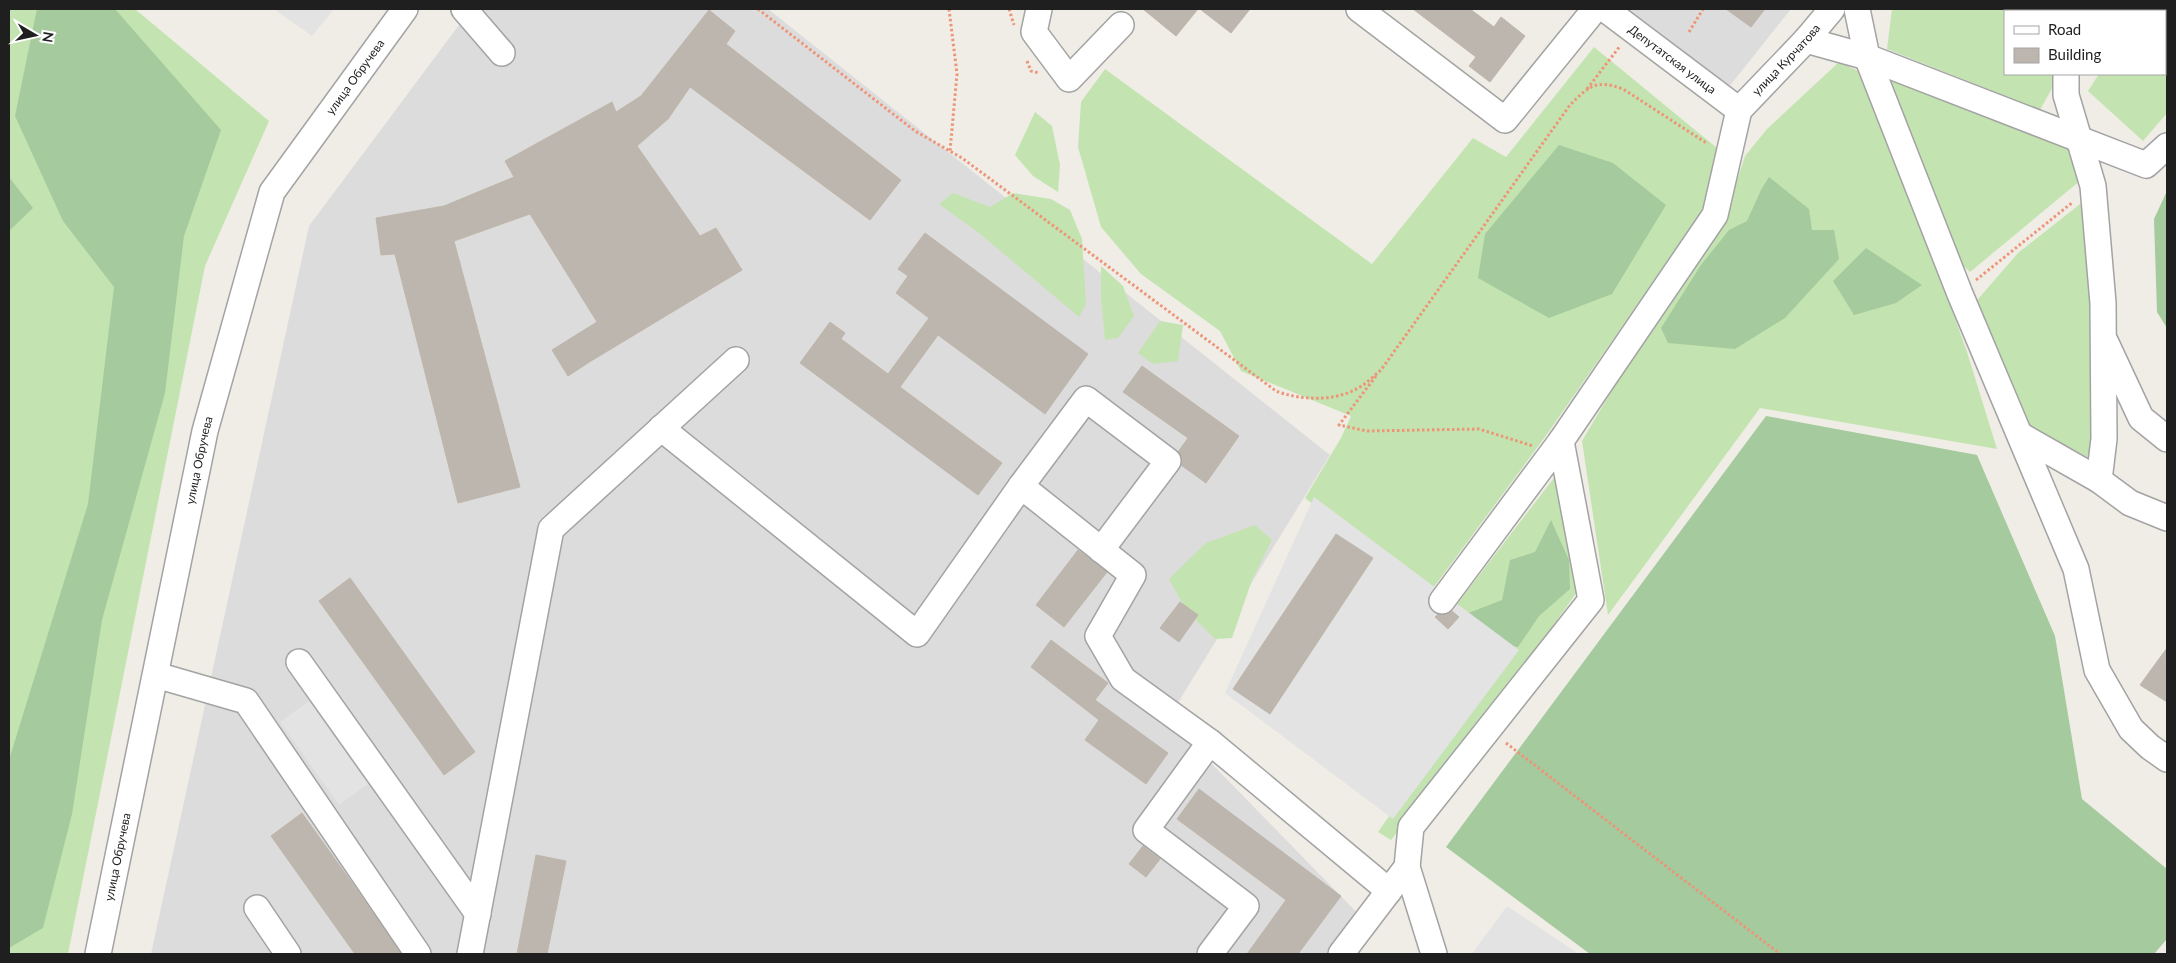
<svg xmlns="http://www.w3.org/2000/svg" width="2176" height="963" font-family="Lato,sans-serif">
<rect width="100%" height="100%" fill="#efede6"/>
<g fill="#dddcdc">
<polygon points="471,9 768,9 1330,455 1168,719 1371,927 1350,954 151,954 309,226"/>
<polygon points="1621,9 1791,9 1724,93"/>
</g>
<g fill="#c3e4b0">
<polygon points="9,9 135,9 269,121 205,266 68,954 9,954"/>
<polygon points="1892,9 2098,9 2097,11 2005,11 2005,74 2060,74 2040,110 1887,49"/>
<polygon points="2137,9 2167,9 2167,113 2143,141 2088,91 2099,74 2165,74 2165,11 2136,11"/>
<polygon points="1594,47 1717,148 1705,207 1545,437 1428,595 1305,498 1341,438 1351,416 1241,371 1220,331 1141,274 1101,227 1078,147 1081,102 1105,69 1372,264 1473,138 1506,157"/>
<polygon points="1839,62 1858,71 1918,215 1967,352 1997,449 1760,408 1608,615 1582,441 1624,370 1725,217 1745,156 1767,129"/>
<polygon points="1884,77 2069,147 2081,180 1970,272 1951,254"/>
<polygon points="1035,112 1052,126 1060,165 1058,192 1033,176 1015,155"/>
<polygon points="953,193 990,207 1013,193 1051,199 1070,210 1082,239 1086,304 1079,317 979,233 939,204"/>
<polygon points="2080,204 2087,206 2095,461 2028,426 1972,306 2018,253"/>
<polygon points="1101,266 1123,286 1134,316 1118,338 1105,340 1101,299"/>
<polygon points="1160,321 1183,325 1178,361 1153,364 1138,353"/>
<polygon points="1557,474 1582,585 1520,672 1391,840 1378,832 1498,662 1447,617"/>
<polygon points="1255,525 1272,540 1252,580 1232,638 1215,639 1187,611 1169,579 1206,543"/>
</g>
<g fill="#a5ca9e">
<polygon points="37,9 115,9 221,130 184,236 165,393 102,620 72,814 43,928 9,948 9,760 88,504 114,287 63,221 15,116"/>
<polygon points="1559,145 1613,163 1666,205 1612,294 1549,318 1478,278 1485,234"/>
<polygon points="9,177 33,208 9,231"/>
<polygon points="1769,177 1809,209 1812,230 1834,230 1839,259 1785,318 1735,349 1668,343 1661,328 1701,265 1729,230 1747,221 1761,190"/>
<polygon points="2167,191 2167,328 2157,312 2154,219"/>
<polygon points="1866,248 1922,285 1896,303 1854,315 1833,281"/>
<polygon points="1766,416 1977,455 2055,636 2082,799 2167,869 2167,939 2154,954 1590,954 1446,847"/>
<polygon points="1551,520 1569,560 1570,589 1539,616 1518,647 1495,643 1466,614 1502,600 1510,560 1535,552"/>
</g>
<g fill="#e3e3e3">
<polygon points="274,9 334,9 312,36"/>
<polygon points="1314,497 1519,650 1393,819 1225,693"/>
<polygon points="309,701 368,784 339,805 280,722"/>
<polygon points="1507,906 1579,954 1472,954"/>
</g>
<g fill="#bcb6af" stroke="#bfb6aa">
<polygon points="1143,9 1198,9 1176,36"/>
<polygon points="1200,9 1250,9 1231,33"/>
<polygon points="1413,9 1470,9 1494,27 1501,17 1525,36 1490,82 1469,66 1476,57"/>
<polygon points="1726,9 1765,9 1751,27"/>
<polygon points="709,10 735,31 726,44 901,180 870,220 690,87 668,119 637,146 700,236 716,228 742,270 591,361 568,376 552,350 597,322 530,214 454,241 520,487 458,503 395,254 381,255 376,218 444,206 514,177 505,161 612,102 616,112 641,96"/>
<polygon points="925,233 1088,354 1045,414 938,335 900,387 1002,463 978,495 800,363 830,322 845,333 841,339 888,374 929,318 896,293 908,276 898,269"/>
<polygon points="1142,366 1239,436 1206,483 1181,465 1181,456 1178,452 1188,438 1123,392"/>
<polygon points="1336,534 1373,558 1270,714 1233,689"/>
<polygon points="1078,550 1107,572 1064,627 1036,605"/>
<polygon points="350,578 475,752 444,775 319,601"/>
<polygon points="1180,602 1198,615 1179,642 1160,628"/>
<polygon points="1452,611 1459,617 1448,629 1435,617 1438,614 1447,614"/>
<polygon points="1051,640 1108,683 1095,700 1168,753 1146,784 1085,740 1099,720 1031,667"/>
<polygon points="2167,648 2167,702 2140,685"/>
<polygon points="1199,789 1341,896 1298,954 1247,954 1286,900 1177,819"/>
<polygon points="302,813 362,897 401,954 355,954 271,836"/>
<polygon points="1143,846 1160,859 1146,877 1129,864"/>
<polygon points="536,855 566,861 547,954 517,954"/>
</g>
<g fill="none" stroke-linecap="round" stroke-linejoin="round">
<defs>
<g id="minor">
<polyline points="464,9 502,53"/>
<polyline points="1039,9 1034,32 1069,79 1121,25"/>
<polyline points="1359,9 1505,120 1595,9"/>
<path id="s1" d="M1605 9 1739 110"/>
<polyline points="1857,9 1867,57 1960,294 2076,569 2097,670 2131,729 2150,747 2167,759"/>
<polyline points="2070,11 2070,9"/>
<polyline points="1806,40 1867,57 2146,165 2167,146"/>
<polyline points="2066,74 2066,95 2093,186 2103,303 2104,439 2099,480 2130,503 2167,518"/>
<path id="s2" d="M1739 110 1806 40 1832 9"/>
<polyline points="2106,343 2141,418 2167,439"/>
<polyline points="661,428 917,634 1021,486 1133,575 1098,636 1123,679 1210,742"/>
<polyline points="2020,435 2099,480"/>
<polyline points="1021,486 1086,399 1168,461 1101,550"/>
<polyline points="1442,601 1561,441 1715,215 1739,110"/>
<polyline points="299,662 478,914"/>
<polyline points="156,675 246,701 418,954"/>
<polyline points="1407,867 1434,954"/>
<polyline points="257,908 288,954"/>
<path id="s3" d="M98 954 205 431 272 192 405 9"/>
<polyline points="470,954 551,529 736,360"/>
<polyline points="1210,954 1246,906 1146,830 1210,742 1389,891"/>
<polyline points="1341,954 1407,867 1411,827 1591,600 1561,441"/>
</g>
</defs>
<use href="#minor" stroke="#a3a3a3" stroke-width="28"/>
<g stroke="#ee9478" stroke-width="3" stroke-dasharray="2.5 2.5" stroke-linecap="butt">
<path d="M758 9 915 131 962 158 1276 391C1302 401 1339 402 1363 385 1369 381 1375 375 1381 370L1570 105C1589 86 1596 79 1623 89L1708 144"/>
<polyline points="949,9 957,74 950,151"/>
<polyline points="1009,9 1014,25"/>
<polyline points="2116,11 2118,9"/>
<polyline points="1689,32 1703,9"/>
<polyline points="1027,61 1031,71 1039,73"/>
<polyline points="1587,89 1620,46"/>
<polyline points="1976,280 2073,202"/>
<polyline points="1376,376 1339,425 1367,431 1479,429 1533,446"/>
<polyline points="1506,743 1780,954"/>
</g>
<use href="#minor" stroke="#fff" stroke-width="25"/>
</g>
<g text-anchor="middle" stroke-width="5" stroke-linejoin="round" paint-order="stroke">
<g font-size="12" fill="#1f1f1f" stroke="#fff">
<text dy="4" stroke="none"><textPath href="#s1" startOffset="84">Депутатская улица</textPath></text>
<text dy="4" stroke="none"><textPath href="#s2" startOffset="69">улица Курчатова</textPath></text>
<text dy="4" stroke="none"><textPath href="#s3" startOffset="924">улица Обручева</textPath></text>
<text dy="4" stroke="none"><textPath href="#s3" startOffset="504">улица Обручева</textPath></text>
<text dy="4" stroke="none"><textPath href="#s3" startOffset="99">улица Обручева</textPath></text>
</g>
</g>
<rect width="2176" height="963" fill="none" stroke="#1f1f1f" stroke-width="20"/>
<rect x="2004" y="10" width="162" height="65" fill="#ffffff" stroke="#a5a5a5"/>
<rect x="2014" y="26" width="25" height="8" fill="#ffffff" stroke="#a5a5a5"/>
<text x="2048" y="35" font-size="15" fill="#1f1f1f">Road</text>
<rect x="2014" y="48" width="25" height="15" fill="#bcb6af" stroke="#a5a5a5"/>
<text x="2048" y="60" font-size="15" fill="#1f1f1f">Building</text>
<g transform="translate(35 35) rotate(99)" stroke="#ffffff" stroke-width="4" paint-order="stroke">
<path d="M0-4L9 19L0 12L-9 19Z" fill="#1f1f1f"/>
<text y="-8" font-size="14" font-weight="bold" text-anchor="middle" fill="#1f1f1f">N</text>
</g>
</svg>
